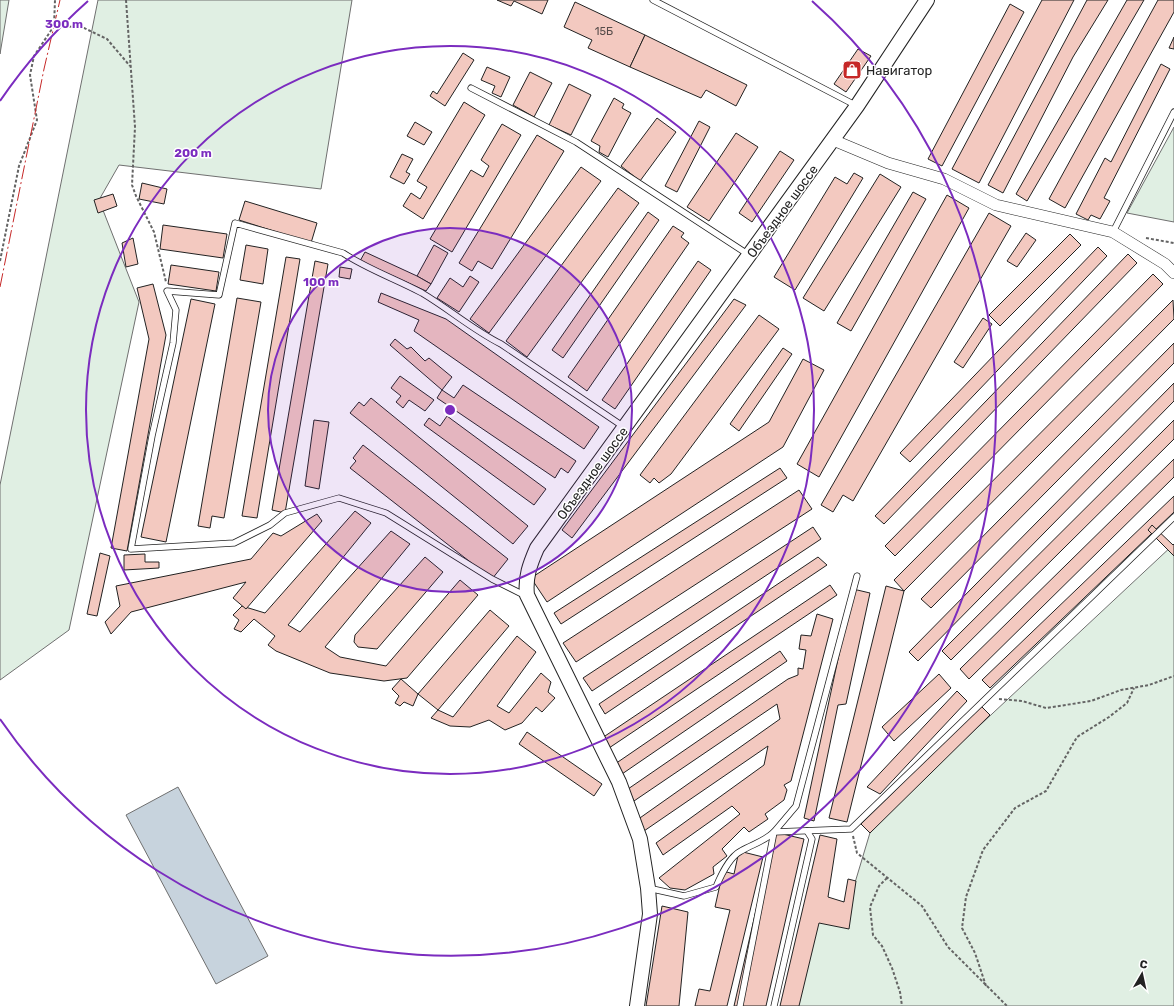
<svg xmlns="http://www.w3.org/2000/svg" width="1174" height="1006" font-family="Rubik,sans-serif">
<rect width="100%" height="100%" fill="#fff"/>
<g fill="#e0efe3" stroke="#6f6f6f">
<polygon points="0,0 9,0 0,54"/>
<polygon points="98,0 352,0 321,189 119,165 99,200 139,302 69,630 0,680 0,485"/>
<polygon points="1174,127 1174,222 1127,213"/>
<polygon points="1174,544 1174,1006 795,1006 812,928 851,896 872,826"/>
</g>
<polygon fill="#c7d3dd" stroke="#6f6f6f" points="178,787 268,956 216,984 126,815"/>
<g fill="#f3c9c0" stroke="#222">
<polygon points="497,0 548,0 542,14 514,1 511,6"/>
<polygon points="1042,0 1074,0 979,183 952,169"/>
<polygon points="1087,0 1108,0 1073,57 1003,193 988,185"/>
<polygon points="1127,0 1144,0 1027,201 1016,194"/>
<polygon points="1158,0 1174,0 1174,12 1065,208 1049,199"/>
<polygon points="575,2 645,35 630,67 588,48 592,40 564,27"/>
<polygon points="1010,4 1024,12 942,166 928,159"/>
<polygon points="645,35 747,85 736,106 706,90 701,98 630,67"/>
<polygon points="1174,37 1174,49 1169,48"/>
<polygon points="858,49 871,56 846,92 834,84"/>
<polygon points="463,53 474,60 445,106 430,96 433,91 437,94"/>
<polygon points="1161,64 1170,69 1104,198 1110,201 1100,219 1091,215 1088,220 1076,214 1105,158 1111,162"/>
<polygon points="487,67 510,77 501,97 492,93 495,86 481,80"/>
<polygon points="530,72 552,83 534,117 513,105"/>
<polygon points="569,84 591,95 571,135 549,125"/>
<polygon points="614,98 624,104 622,108 631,113 608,157 599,152 600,146 591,141"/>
<polygon points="464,102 485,115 423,219 403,206 411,193 420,199 427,187 417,181"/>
<polygon points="657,118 676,132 640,181 621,166"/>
<polygon points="699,121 710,127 677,192 665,186"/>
<polygon points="415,122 432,132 424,145 407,136"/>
<polygon points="502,124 521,135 452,252 430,239 471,170 483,177 489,166 481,160"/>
<polygon points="736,133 758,147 709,221 687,207"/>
<polygon points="537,135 564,151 492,269 478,261 472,271 459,263"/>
<polygon points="780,151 794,160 752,222 739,213"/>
<polygon points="402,154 413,159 406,172 410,174 404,184 390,177"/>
<polygon points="581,167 601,181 489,333 470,319"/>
<polygon points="854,173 863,178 795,290 774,277 835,177 847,184"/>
<polygon points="880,174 901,187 824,311 803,298"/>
<polygon points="142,183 167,189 164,204 139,199"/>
<polygon points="618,188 639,203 527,357 506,341"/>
<polygon points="913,192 926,199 851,331 837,323"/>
<polygon points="113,194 117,206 98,213 94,200"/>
<polygon points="947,195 969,208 819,477 797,464"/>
<polygon points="245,201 317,223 311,243 239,220"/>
<polygon points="648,212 659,220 563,358 552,350"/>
<polygon points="989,213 1011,226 853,501 843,495 833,512 821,505"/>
<polygon points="163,225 227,234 223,258 160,249"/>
<polygon points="673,226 684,233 681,237 689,243 587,391 568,377"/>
<polygon points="1026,233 1036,240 1017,267 1007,261"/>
<polygon points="1070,234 1081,245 1000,326 989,315"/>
<polygon points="133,238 138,264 126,267 122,243"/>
<polygon points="246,245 268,249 263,284 240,280"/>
<polygon points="434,245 448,253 431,284 417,276"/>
<polygon points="1098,247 1107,256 910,462 900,453"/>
<polygon points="365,252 417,276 431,284 426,291 360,261"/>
<polygon points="1128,254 1137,263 884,524 875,516"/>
<polygon points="286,257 300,259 257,518 242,516"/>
<polygon points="315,261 328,264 285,513 272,510"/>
<polygon points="698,261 711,270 615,409 602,400"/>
<polygon points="171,265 219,272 216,291 168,284"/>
<polygon points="340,267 352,269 350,279 339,277"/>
<polygon points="1153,274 1163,284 895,556 885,546"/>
<polygon points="470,276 479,282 459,312 437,298 450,278 463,287"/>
<polygon points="153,284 166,335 127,551 111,548 149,339 137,288"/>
<polygon points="381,293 446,319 599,427 584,449 414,331 419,320 378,302"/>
<polygon points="237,298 261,302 224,518 212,516 210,528 198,526"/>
<polygon points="191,299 215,304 166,542 141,537"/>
<polygon points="734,299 746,305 572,538 562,530"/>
<polygon points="1173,300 1174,319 904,591 894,580"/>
<polygon points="759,315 779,329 671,474 659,483 654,478 650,483 640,475"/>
<polygon points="983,318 992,324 963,368 954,362"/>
<polygon points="395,339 407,349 411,347 425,361 429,358 452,377 442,390 390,345"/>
<polygon points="1174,343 1174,363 931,608 921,599"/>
<polygon points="783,348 792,354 739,431 730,424"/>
<polygon points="803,359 824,370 783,447 547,602 531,578 769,422"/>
<polygon points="400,376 434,400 425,411 409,400 403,408 396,402 401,396 391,388"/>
<polygon points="1174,383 1174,401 918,661 909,652"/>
<polygon points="463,385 576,461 568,473 561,468 555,478 437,398 442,390 454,398"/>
<polygon points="371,398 528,526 513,544 350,413 359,402 364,406"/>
<polygon points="447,416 546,489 534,505 424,425 429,418 440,426"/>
<polygon points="314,420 329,422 319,489 305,486"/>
<polygon points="1174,420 1174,439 951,660 942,651"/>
<polygon points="363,445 508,559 492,579 350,468 356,461 353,458"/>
<polygon points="1174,459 1174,477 969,679 960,669"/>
<polygon points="780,468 787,478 561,624 554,613"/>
<polygon points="799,490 812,509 576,662 563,643"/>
<polygon points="1174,496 1174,512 990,688 982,680"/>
<polygon points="355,511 371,523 288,625 300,632 391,531 410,544 325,647 340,657 386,666 460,580 478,595 407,678 384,681 330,673 276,651 268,645 275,636 254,619 241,632 234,629 239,620 233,615 242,606 265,613"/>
<polygon points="317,514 322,521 246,609 233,598 246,582 131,612 111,634 105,622 120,606 116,586 251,559 273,533 281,536"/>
<polygon points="1152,525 1173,545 1174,544 1174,556 1148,530"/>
<polygon points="813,527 821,539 592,691 583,678"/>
<polygon points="100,553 110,556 97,616 87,614"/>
<polygon points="145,554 145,562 159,562 159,568 124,570 124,555"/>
<polygon points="425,557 443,572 377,649 358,647 354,642 355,635"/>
<polygon points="818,557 827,565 605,714 599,704"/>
<polygon points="830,585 837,595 609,748 602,738"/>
<polygon points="886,586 904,591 847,822 829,818"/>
<polygon points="853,589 870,593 846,704 838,705 814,821 804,818"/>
<polygon points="490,610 509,626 438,710 418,694"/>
<polygon points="817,614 833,619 791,781 784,785 787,790 784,800 765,814 768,819 749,832 744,827 722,849 727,856 713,867 714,874 685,890 670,888 659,878 740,814 732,806 663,855 656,843 764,765 768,746 644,831 637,820 780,719 777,704 634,801 628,789 788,679 798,675 798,668 803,669 806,650 799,649 801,635 811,636"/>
<polygon points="517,636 536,652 497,706 509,713 541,673 551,682 548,692 555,698 542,712 536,707 522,723 505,730 489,720 470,727 450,726 431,718 438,710 453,717"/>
<polygon points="780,651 787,661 622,774 615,764"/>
<polygon points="939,674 951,688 894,741 882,727"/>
<polygon points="401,679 418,694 413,706 404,702 400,706 395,703 399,696 392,689"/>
<polygon points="957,691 967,701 880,794 867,787"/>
<polygon points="981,706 990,715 870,833 861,824"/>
<polygon points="527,732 602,784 594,796 519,744"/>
<polygon points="774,832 804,839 766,1006 734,1006"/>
<polygon points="820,835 837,839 828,897 844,902 848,879 856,881 849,929 819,923 799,1006 780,1006"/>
<polygon points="739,851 763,857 727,1006 695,1006 699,989 710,991 730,910 715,907 723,871 734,874"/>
<polygon points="662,906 688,912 679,1006 646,1006"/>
</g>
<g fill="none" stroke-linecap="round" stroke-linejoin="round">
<defs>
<g id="service">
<polyline points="653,0 857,106"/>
<polyline points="471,88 576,142 749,255"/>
<polyline points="1113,232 1174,112"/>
<path d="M526 596 492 579 386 513 339 498 285 513 270 525 234 543 131 549 152 436 173 343 176 310 167 291 219 295 235 223 343 253C367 269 396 279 422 293 449 309 473 330 501 344L624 427"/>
<path d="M648 888 684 896 716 887C721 875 729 857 741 851 753 844 765 841 774 832L851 829 1174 517"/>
<polyline points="740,1006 774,832 796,806 857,576"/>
<polyline points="774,1006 812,839 807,831"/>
</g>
<polyline id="minor" points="833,140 888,163 944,179 996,205 1113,232 1165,264 1174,273"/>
<path id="tertiary" d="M637 1006 650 914 648 888 640 839 619 782 527 595C525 577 530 564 537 548L857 106 927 0"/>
</defs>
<use href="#service" stroke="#222" stroke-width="7"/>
<use href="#minor" stroke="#222" stroke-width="12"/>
<use href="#tertiary" stroke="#222" stroke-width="16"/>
<g stroke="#646464" stroke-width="2" stroke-dasharray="3 2" stroke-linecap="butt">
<polyline points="126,0 135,127 132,185 136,196 154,232 166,282"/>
<polyline points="54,26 82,27 107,39 130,66"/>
<polyline points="1146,238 1174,243"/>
<polyline points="0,261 19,166 37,120 30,75 34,56 54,26 55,0"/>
<polyline points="999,699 1022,701 1046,708 1091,701 1121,690 1149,685 1174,676"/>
<polyline points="853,836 857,853 922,906 948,947 1007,1006"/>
<polyline points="887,878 879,886 870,907 873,935 882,946 892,968 900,992 902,1006"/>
<polyline points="986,986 975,953 962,928 966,897 983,850 1015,808 1046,791 1077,737 1109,717 1127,703 1134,688"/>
</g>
<use href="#service" stroke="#fff" stroke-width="5.5"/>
<use href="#minor" stroke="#fff" stroke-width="11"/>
<use href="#tertiary" stroke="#fff" stroke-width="14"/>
<polyline stroke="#c62828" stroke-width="1" stroke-dasharray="14 3 2 3" stroke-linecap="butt" points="0,287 44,69 60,0"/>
</g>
<circle cx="450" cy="410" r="182" fill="#7b2cbf" fill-opacity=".12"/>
<g fill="none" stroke="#7b2cbf" stroke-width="2">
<circle cx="450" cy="410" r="182"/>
<circle cx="450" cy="410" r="364"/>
<path d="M0 101A546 546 0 0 1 88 1M812 1A546 546 0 1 1 0 719"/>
</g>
<defs>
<symbol id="shop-square" viewBox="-11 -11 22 22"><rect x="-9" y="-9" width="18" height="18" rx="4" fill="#c62828" stroke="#fff"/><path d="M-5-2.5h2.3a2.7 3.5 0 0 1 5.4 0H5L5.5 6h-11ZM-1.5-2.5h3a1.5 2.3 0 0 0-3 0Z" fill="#fff"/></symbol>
</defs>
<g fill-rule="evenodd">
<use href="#shop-square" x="841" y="59" width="22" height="22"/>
</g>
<g text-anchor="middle" stroke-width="3" stroke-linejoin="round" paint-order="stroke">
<g font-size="11" fill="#564c4a">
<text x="604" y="35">15Б</text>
</g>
<g font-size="13" fill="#222" stroke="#fff" text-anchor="start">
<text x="866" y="75">Навигатор</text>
</g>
<g font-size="13" fill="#222" stroke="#fff">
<text transform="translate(782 211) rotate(-54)" y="5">Объездное шоссе</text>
<text transform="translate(592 473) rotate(-54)" y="5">Объездное шоссе</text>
</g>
</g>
<circle cx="450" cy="410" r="6" fill="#7b2cbf" stroke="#fff" stroke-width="2"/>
<g font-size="12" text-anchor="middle" font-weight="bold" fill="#7b2cbf" stroke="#fff" stroke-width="3" stroke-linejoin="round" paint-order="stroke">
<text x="64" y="28">300 m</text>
<text x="193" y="157">200 m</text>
<text x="321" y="286">100 m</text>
</g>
<g transform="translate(1142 974) rotate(9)" stroke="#ffffff" stroke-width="3" paint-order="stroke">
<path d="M0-3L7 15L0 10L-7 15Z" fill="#222222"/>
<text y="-6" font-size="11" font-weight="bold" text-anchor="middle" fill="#222222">С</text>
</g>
</svg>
